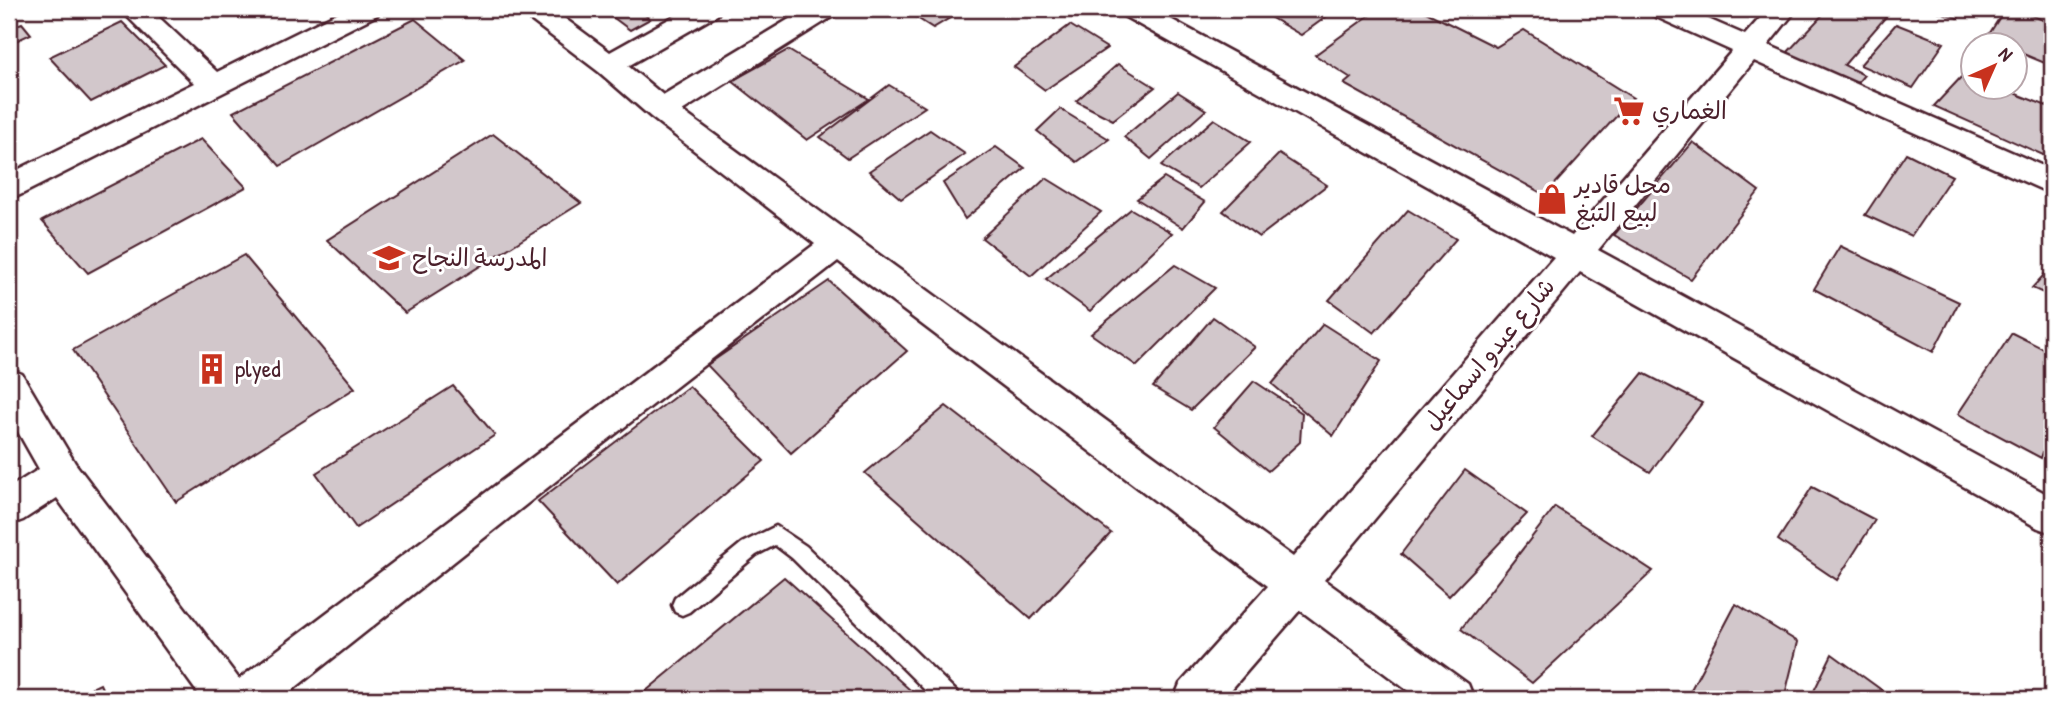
<svg xmlns="http://www.w3.org/2000/svg" width="2061" height="708" font-family="'Patrick Hand','Playpen Sans Arabic',sans-serif">
<rect width="100%" height="100%" fill="#fff"/>
<filter id="ink" filterUnits="userSpaceOnUse"><feTurbulence type="fractalNoise" baseFrequency=".0143" numOctaves="2"/><feDisplacementMap in="SourceGraphic" scale="14" xChannelSelector="R" yChannelSelector="G"/><feConvolveMatrix kernelMatrix="1 2 1 2 8 2 1 2 1" color-interpolation-filters="sRGB"/></filter>
<g filter="url(#ink)">
<g fill="#d2c7cb" stroke="#4a1f2b" stroke-width="2">
<polygon points="602,9 638,9 650,19 630,30"/>
<polygon points="903,9 965,9 933,28"/>
<polygon points="1256,9 1337,9 1301,35"/>
<polygon points="1378,9 1420,9 1496,47 1524,30 1633,98 1545,195 1344,84 1351,78 1315,55"/>
<polygon points="1828,9 1891,11 1844,65 1864,75 1855,86 1786,54"/>
<polygon points="1931,9 1966,9 1958,18"/>
<polygon points="2005,9 2017,9 2052,24 2052,66 2016,51 2016,46 2001,46 1986,39"/>
<polygon points="415,19 465,60 280,166 233,112"/>
<polygon points="122,22 165,65 91,102 49,57"/>
<polygon points="22,23 31,34 9,44 15,51 9,53 9,28"/>
<polygon points="1896,24 1944,43 1913,88 1860,65"/>
<polygon points="1070,25 1107,48 1045,90 1014,67"/>
<polygon points="788,50 869,99 807,140 732,81"/>
<polygon points="1118,64 1155,87 1113,120 1076,101"/>
<polygon points="1965,73 1974,76 1974,88 2001,88 2052,108 2052,159 1934,106"/>
<polygon points="889,85 925,107 848,158 820,137"/>
<polygon points="1178,92 1206,110 1151,159 1124,137"/>
<polygon points="1060,109 1109,139 1077,162 1037,131"/>
<polygon points="1214,119 1251,142 1199,188 1161,166"/>
<polygon points="930,130 965,154 901,199 869,171"/>
<polygon points="493,134 581,203 405,313 327,240"/>
<polygon points="201,139 246,187 88,273 42,221"/>
<polygon points="1693,142 1759,191 1691,279 1614,235"/>
<polygon points="996,147 1025,168 965,219 943,183"/>
<polygon points="1906,153 1952,176 1911,236 1865,215"/>
<polygon points="1279,154 1327,185 1259,237 1223,211"/>
<polygon points="1046,178 1101,212 1031,276 982,238"/>
<polygon points="1164,178 1205,202 1183,228 1137,199"/>
<polygon points="1131,209 1172,233 1090,311 1046,279"/>
<polygon points="1408,210 1456,239 1374,333 1329,300"/>
<polygon points="1840,246 1959,302 1933,352 1814,289"/>
<polygon points="244,255 355,388 176,502 73,350"/>
<polygon points="1175,265 1215,288 1137,366 1091,334"/>
<polygon points="2052,266 2052,297 2032,288"/>
<polygon points="829,281 907,351 791,453 707,365"/>
<polygon points="1213,317 1255,347 1191,410 1153,387"/>
<polygon points="1323,324 1381,361 1333,436 1272,384"/>
<polygon points="2012,333 2052,353 2052,425 2041,458 1958,414"/>
<polygon points="1643,373 1702,403 1650,472 1592,436"/>
<polygon points="1254,381 1302,413 1300,442 1268,471 1214,427"/>
<polygon points="453,386 495,435 356,528 316,473"/>
<polygon points="689,386 764,461 617,585 538,501"/>
<polygon points="946,406 1111,533 1031,619 865,473"/>
<polygon points="1465,470 1527,514 1449,596 1401,554"/>
<polygon points="1812,487 1875,520 1837,580 1778,540"/>
<polygon points="1555,507 1653,571 1532,683 1461,629"/>
<polygon points="784,577 919,698 643,699 640,696"/>
<polygon points="1736,604 1798,642 1784,699 1686,699"/>
<polygon points="1832,654 1894,699 1810,699"/>
<polygon points="100,684 107,699 68,699"/>
</g>
<g fill="none" stroke-linecap="round" stroke-linejoin="round">
<defs>
<polygon id="lane" points="776,526 806,546 957,692 960,699 934,699 792,558 775,545 756,555 689,612 682,615 675,612 672,605 675,598 742,543"/>
<g id="street">
<polygon points="120,9 150,9 217,72 345,9 381,9 377,15 20,195 9,198 9,174 194,83"/>
<polygon points="520,9 552,9 610,52 687,9 721,9 717,15 628,66 663,95 806,9 839,9 835,15 682,111 1293,557 1554,257 1122,15 1118,9 1152,9 1572,236 1732,51 1652,15 1648,9 1685,9 1745,35 1768,9 1797,9 1768,45 2052,170 2052,194 1754,61 1598,250 2052,497 2052,533 2038,528 1580,272 1324,580 1468,684 1474,699 1419,699 1300,610 1223,699 1174,699 1180,684 1268,586 838,261 605,442 281,699 202,699 57,498 23,520 9,525 9,488 39,469 9,416 9,369 22,374 75,463 239,679 815,244 651,117 599,72 524,15"/>
</g>
</defs>
<use href="#lane" stroke="#4a1f2b" stroke-width="5"/>
<use href="#street" stroke="#4a1f2b" stroke-width="5"/>
<use href="#lane" fill="#fff" fill-rule="evenodd"/>
<use href="#street" fill="#fff" fill-rule="evenodd"/>
</g>
</g>
<defs>
<symbol id="supermarket-bare" viewBox="-9 -9 18 18"><path d="M-6-5.5h2.5l.6 2H6L4.5 2H-2.5L-4.4-4H-6ZM-1.5 3.2a1.3 1.3 0 1 0 .1 0ZM3 3.2a1.3 1.3 0 1 0 .1 0Z" fill="#c8321e" stroke="#fff" stroke-width="2.5" paint-order="stroke"/></symbol>
<symbol id="shop-bare" viewBox="-9 -9 18 18"><path d="M-5-2.5h2.3a2.7 3.5 0 0 1 5.4 0H5L5.5 6h-11ZM-1.5-2.5h3a1.5 2.3 0 0 0-3 0Z" fill="#c8321e" stroke="#fff" stroke-width="2.5" paint-order="stroke"/></symbol>
<symbol id="school-bare" viewBox="-9 -9 18 18"><path d="M0-5L7-2L0 1L-7-2ZM-4 1L0 2.5L4 1V4Q0 6-4 4Z" fill="#c8321e" stroke="#fff" stroke-width="2.5" paint-order="stroke"/></symbol>
<symbol id="building-bare" viewBox="-9 -9 18 18"><path d="M-4-6H4V6H1V3H-1V6H-4ZM-2.5-4.3h1.7v1.8h-1.7ZM.8-4.3h1.7v1.8H.8ZM-2.5-1h1.7V.8h-1.7ZM.8-1h1.7V.8H.8Z" fill="#c8321e" stroke="#fff" stroke-width="2.5" paint-order="stroke"/></symbol>
</defs>
<g fill-rule="evenodd">
<use href="#supermarket-bare" x="1607" y="89" width="44" height="44"/>
<use href="#shop-bare" x="1530" y="177" width="44" height="44"/>
<use href="#school-bare" x="367" y="236" width="44" height="44"/>
<use href="#building-bare" x="190" y="347" width="44" height="44"/>
</g>
<g text-anchor="middle" stroke-width="6" stroke-linejoin="round" paint-order="stroke">
<g font-size="24" fill="#4a1f2b" stroke="#fff" text-anchor="start">
<text x="1652" y="119">الغماري</text>
<text x="1575" y="193">محل قادير<tspan x="1575" dy="28">لبيع التبغ</tspan></text>
<text x="412" y="266">المدرسة النجاح</text>
<text x="235" y="377">plyed</text>
</g>
<g font-size="24" fill="#4a1f2b" stroke="#fff">
<text transform="translate(1489 354) rotate(-50)" y="8">شارع عبدو اسماعيل</text>
</g>
</g>
<rect width="2061" height="708" fill="none" stroke="#fff" stroke-width="35"/>
<rect x="18" y="18" width="2026" height="673" fill="none" stroke="#4a1f2b" stroke-width="2.5" filter="url(#ink)"/>
<g transform="translate(1994 66) rotate(45)"><circle r="33" fill="#ffffff" stroke="#b7a5aa" stroke-width="2"/>
<path d="M0-5L12 26L0 18L-12 26Z" fill="#c8321e"/>
<text y="-10" font-size="19" font-weight="bold" text-anchor="middle" fill="#4a1f2b">N</text>
</g>
</svg>
